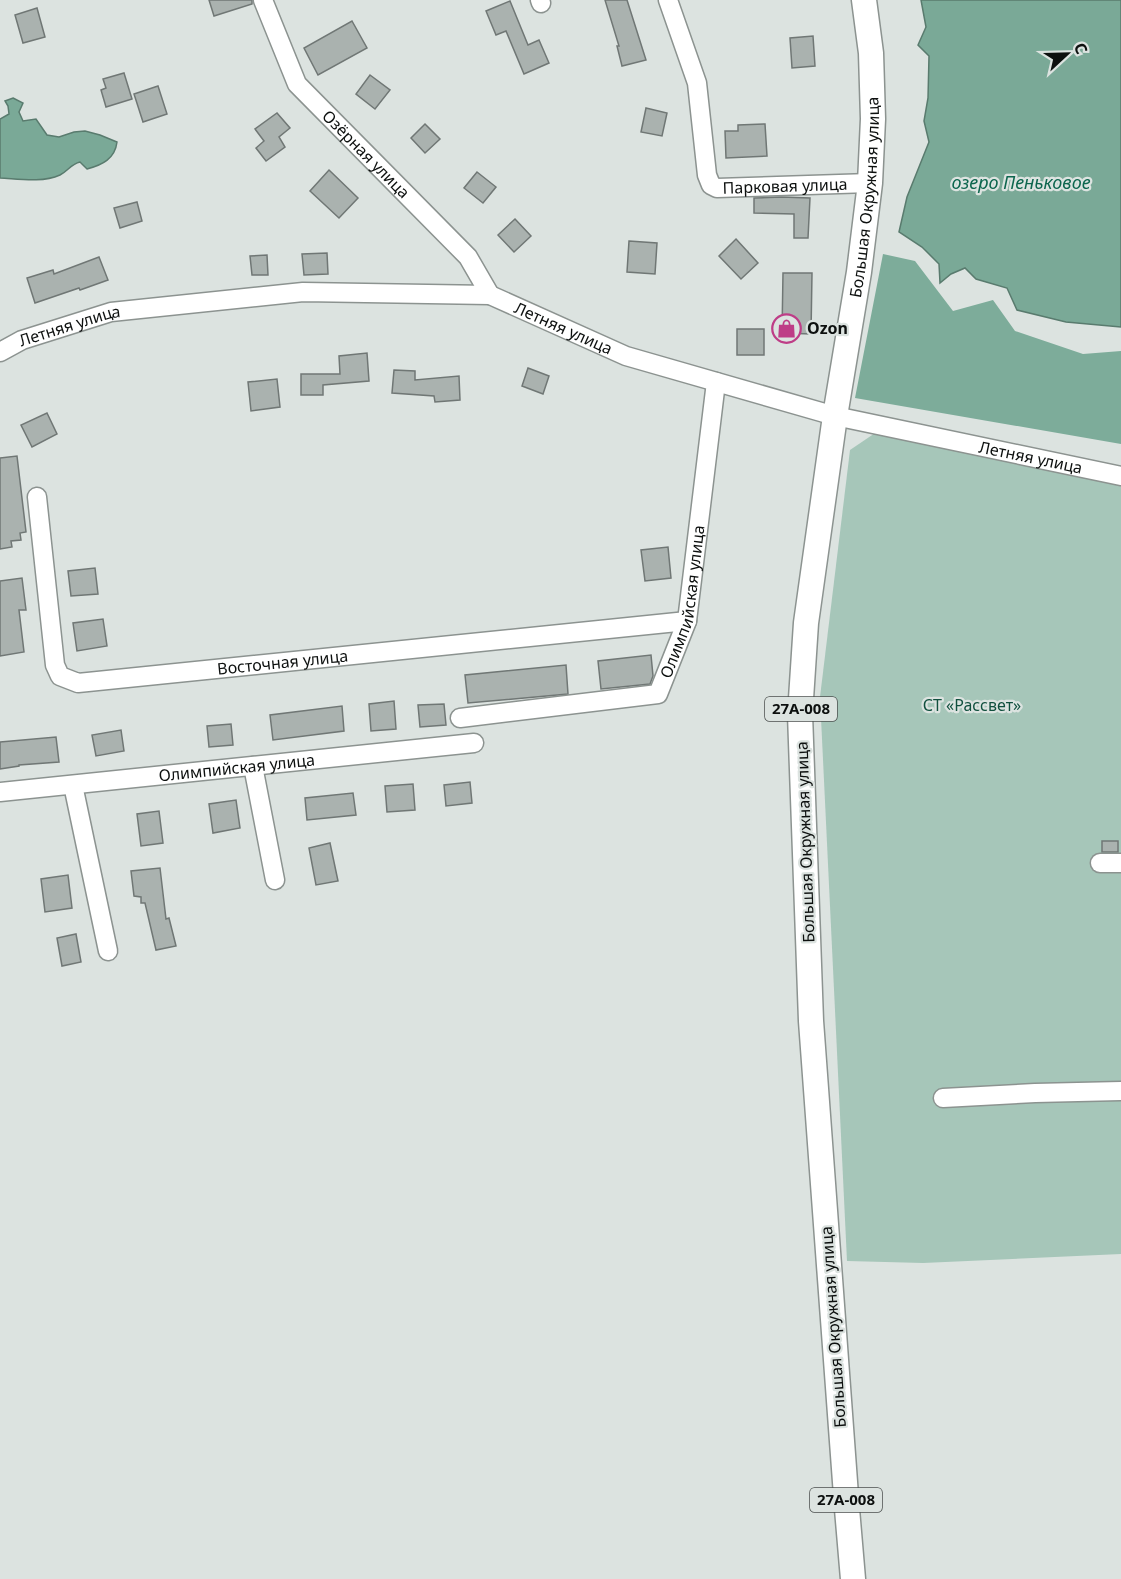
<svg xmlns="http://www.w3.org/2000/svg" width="1121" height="1579" font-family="'Noto Sans',sans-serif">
<rect width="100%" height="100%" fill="#dce3e0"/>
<polygon fill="#a6c6b9" points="884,427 1121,473 1121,1254 923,1263 847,1261 820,697 850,450"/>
<polygon fill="#7dac9a" points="883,254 915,261 953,311 993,300 1015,331 1083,354 1121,351 1121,444 855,398"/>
<g fill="#7aa997" stroke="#597b6e" stroke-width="1.5">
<polygon points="921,0 1121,0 1121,327 1066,322 1017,310 1007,288 976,279 965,268 951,274 940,283 939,264 922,247 899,232 907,197 929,142 924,121 928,98 929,56 918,45 926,27"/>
<path d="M13 98 23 103 19 112 23 121 36 119 47 135 59 137 74 132 85 131 100 135 117 142C115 159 102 165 87 169L80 162C71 164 68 171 60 175 42 183 19 179 0 178V119L9 114 8 106 5 101Z"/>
</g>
<g fill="#aab2af" stroke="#707775" stroke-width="1.5">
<polygon points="209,0 252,0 252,4 214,16"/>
<polygon points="605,0 627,0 646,60 622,66 617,46 619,46"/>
<polygon points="510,1 528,45 539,40 549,63 524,74 506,31 496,35 486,11"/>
<polygon points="37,8 45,37 23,43 15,15"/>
<polygon points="352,21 367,48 318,75 304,48"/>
<polygon points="813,36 815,66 792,68 790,38"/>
<polygon points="124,73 132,99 106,107 101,90 106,88 103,79"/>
<polygon points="370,75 390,90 375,109 356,94"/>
<polygon points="158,86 167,114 143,122 134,94"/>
<polygon points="646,108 667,113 662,136 641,132"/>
<polygon points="277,113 290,128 279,137 285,147 266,161 256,148 264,141 255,129"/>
<polygon points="425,124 440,139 425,153 411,138"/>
<polygon points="765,124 767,156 726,158 725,131 738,131 738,125"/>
<polygon points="329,170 358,198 339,218 310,191"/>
<polygon points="477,172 496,187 483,203 464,188"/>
<polygon points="781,197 810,198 808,238 794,238 794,214 754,213 754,198"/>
<polygon points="137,202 142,221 120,228 114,208"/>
<polygon points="515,219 531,236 514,252 498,235"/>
<polygon points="736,239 758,263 741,279 719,256"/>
<polygon points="629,241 657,243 655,274 627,272"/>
<polygon points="327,253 328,274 304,275 302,254"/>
<polygon points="267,255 268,275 252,275 250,256"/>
<polygon points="99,257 108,280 80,290 79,288 35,303 27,278 53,270 54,274"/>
<polygon points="783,273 812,273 811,334 782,333"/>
<rect x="737" y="329" width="27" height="26"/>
<polygon points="367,353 369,381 323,385 323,395 301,395 301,374 340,374 339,356"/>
<polygon points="528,368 549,376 543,394 522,386"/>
<polygon points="394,370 415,371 415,380 459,376 460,400 435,402 434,396 392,393"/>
<polygon points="277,379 280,407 251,411 248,382"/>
<polygon points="47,413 57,434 32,447 21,425"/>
<polygon points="17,456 26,532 20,533 21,540 11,541 12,547 0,549 0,458"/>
<polygon points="668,547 671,578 645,581 641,550"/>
<polygon points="95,568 98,594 71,596 68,571"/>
<polygon points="22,578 26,610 19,610 24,652 0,656 0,581"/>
<polygon points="103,619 107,646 77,651 73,623"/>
<polygon points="651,655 653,676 650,684 601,689 598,661"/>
<polygon points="566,665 568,694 468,703 465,675"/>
<polygon points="394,701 396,729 371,731 369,704"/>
<polygon points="444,704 446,725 420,727 418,705"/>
<polygon points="342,706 344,731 273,740 270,715"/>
<polygon points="231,724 233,745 209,747 207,726"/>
<polygon points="121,730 124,751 96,756 92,735"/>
<polygon points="56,737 59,762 19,765 19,766 0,769 0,742"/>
<polygon points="470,782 472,803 446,806 444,785"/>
<polygon points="413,784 415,810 387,812 385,786"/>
<polygon points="353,793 356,815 307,820 305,798"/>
<polygon points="236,800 240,828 213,833 209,804"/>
<polygon points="159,811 163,843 141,846 137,814"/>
<rect x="1102" y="841" width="16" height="11"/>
<polygon points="330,843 338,881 316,885 309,848"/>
<polygon points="160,868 166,919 169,918 176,946 156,950 145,903 141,903 141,897 134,896 131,871"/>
<polygon points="68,875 72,908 45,912 41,879"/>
<polygon points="76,934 81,962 62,966 57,938"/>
</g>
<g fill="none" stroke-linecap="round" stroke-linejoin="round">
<defs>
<g id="minor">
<path id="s1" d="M263 0 297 84 468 257 490 295"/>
<polyline points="540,0 541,3"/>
<path id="s2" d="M668 0 697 83 707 175 711 185 717 188 870 183"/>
<path id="s3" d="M0 352 22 340 111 312 303 292 490 295 626 356 835 416 1121 476"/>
<path id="s4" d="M37 497 55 665 60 676 78 683 687 621"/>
<path id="s5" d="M460 718 658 694 687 621 716 382"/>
<polyline points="253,766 275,880"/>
<polyline points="73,785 108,951"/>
<path id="s6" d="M0 792 474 743"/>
<polyline points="1100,863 1121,863"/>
<polyline points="943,1098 1035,1093 1121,1091"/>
</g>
<g id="major">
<path id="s7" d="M853 1579 847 1509 811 1021 800 714 806 623 835 416 859 272 870 183 873 119 871 53 864 0"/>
</g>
</defs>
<use href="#minor" stroke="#8c9390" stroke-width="21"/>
<use href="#major" stroke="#8c9390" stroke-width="27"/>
<use href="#minor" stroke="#fff" stroke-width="18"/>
<use href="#major" stroke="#fff" stroke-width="24"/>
</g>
<defs>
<symbol id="shop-ring" viewBox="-11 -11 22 22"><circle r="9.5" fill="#dce3e0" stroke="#be3d87" stroke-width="1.5"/><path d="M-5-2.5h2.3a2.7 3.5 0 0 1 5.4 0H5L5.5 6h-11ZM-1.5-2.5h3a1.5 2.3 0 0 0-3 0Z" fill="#be3d87"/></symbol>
</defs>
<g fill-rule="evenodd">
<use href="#shop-ring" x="770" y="312" width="33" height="33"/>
</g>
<g text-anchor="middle" stroke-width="4.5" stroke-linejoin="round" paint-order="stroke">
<g fill="#dce3e0" stroke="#4b4f4e" stroke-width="1.5">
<rect x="765" y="697" width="72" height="24" rx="4.5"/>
<rect x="810" y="1488" width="72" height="24" rx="4.5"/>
</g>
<g font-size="15" font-weight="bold" fill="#0d100f">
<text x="801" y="714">27А-008</text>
<text x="846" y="1505">27А-008</text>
</g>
<g font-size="16" fill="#0d100f" stroke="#dce3e0">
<text dy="6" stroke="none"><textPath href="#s1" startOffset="189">Озёрная улица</textPath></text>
<text dy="6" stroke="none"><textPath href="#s2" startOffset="266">Парковая улица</textPath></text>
<text dy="6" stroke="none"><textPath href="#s7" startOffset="1388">Большая Окружная улица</textPath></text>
<text dy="6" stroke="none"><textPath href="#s3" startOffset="579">Летняя улица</textPath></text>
<text dy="6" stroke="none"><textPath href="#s3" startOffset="75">Летняя улица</textPath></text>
<text dy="6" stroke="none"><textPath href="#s3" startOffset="1065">Летняя улица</textPath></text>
<text dy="6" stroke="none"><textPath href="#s5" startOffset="296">Олимпийская улица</textPath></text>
<text dy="6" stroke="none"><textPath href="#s4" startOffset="406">Восточная улица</textPath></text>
<text dy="6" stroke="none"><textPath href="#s6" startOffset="238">Олимпийская улица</textPath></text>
<text transform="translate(805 842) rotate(-92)" y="6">Большая Окружная улица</text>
<text transform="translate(833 1327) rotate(-94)" y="6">Большая Окружная улица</text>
</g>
<g font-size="16" font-weight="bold" fill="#0d100f" stroke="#dce3e0" text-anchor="start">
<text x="807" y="334">Ozon</text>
</g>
<g font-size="16" fill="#11503e" stroke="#dce3e0">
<text x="972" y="711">СТ «Рассвет»</text>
</g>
<g font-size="18" font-style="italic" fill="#0d664e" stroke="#dce3e0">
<text x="1021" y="189">озеро Пеньковое</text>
</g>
</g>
<g transform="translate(1067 54) rotate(68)" stroke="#dce3e0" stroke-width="4.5" paint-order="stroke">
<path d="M0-4.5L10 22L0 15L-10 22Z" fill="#0d100f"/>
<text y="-9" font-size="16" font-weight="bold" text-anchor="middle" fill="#0d100f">С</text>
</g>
</svg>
